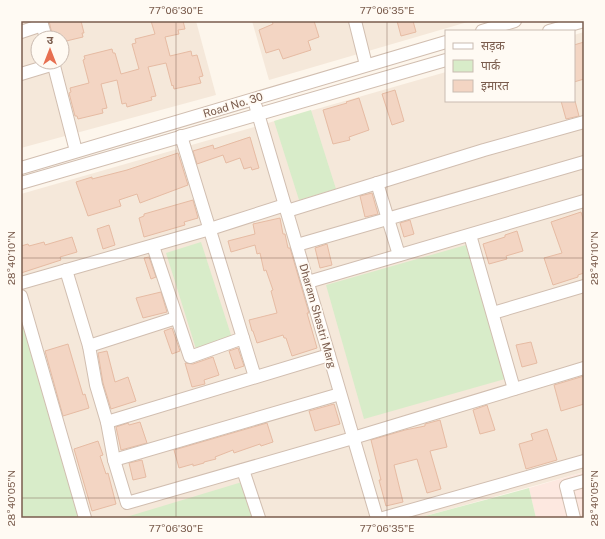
<svg xmlns="http://www.w3.org/2000/svg" width="605" height="539" font-family="'Public Sans','Noto Sans Devanagari',sans-serif">
<rect width="100%" height="100%" fill="#fdf6ec"/>
<g fill="#f5e8da" fill-rule="evenodd">
<path d="M21 21H196L216 95 21 148ZM38 38H62V62H38Z"/>
<polygon points="252,21 471,21 269,80"/>
<polygon points="584,32 584,472 418,518 21,518 21,194 446,72 446,101 574,101 574,35"/>
</g>
<polygon fill="#fde8e0" points="584,472 584,518 536,518 529,488"/>
<g fill="#d8ecc9">
<polygon points="311,110 336,189 299,200 274,121"/>
<polygon points="201,242 232,338 196,349 166,253"/>
<polygon points="466,245 505,379 364,419 326,285"/>
<polygon points="21,299 91,518 21,518"/>
<polygon points="242,482 255,518 123,518"/>
<polygon points="529,488 536,518 418,518"/>
</g>
<g fill="#f3d5c3" stroke="#e6bba3">
<polygon points="49,21 81,21 84,33 82,33 83,37 62,42 62,38 53,38"/>
<polygon points="151,21 183,21 185,29 178,30 179,34 165,37 170,56 191,51 192,56 197,55 203,76 199,77 201,83 174,89 173,85 172,86 166,63 148,67 156,96 151,97 152,100 127,107 126,103 122,104 117,80 101,84 107,108 102,109 103,113 78,119 77,116 75,116 69,93 71,92 70,88 89,83 83,60 85,59 84,56 112,49 113,53 115,53 121,74 139,69 132,44 136,43 135,39 155,34"/>
<polygon points="272,21 314,21 319,37 308,41 311,50 283,59 279,49 266,53 259,30 273,24"/>
<polygon points="397,21 413,21 416,32 401,36"/>
<polygon points="584,42 584,79 574,82 574,45"/>
<polygon points="395,90 404,121 392,125 382,94"/>
<polygon points="359,98 369,130 349,137 350,140 333,144 323,110 347,103 346,102"/>
<polygon points="561,101 575,101 579,116 566,119"/>
<polygon points="250,137 259,168 252,170 251,167 244,169 240,158 226,163 223,155 197,164 193,151 213,145 214,149"/>
<polygon points="178,153 188,185 140,203 137,194 119,200 121,206 88,216 76,182 92,177 92,179 127,170"/>
<polygon points="372,193 378,214 365,217 360,196"/>
<polygon points="193,200 198,218 184,222 185,225 144,237 139,218 144,216 144,214"/>
<polygon points="581,212 584,222 584,273 578,275 578,277 553,285 544,258 562,253 551,222"/>
<polygon points="280,218 283,234 285,234 288,248 290,248 309,313 307,313 317,348 292,356 286,338 284,338 283,335 257,343 253,331 252,331 249,320 277,313 271,291 273,290 266,270 264,271 260,253 257,254 255,245 231,252 228,241 255,234 253,224"/>
<polygon points="410,220 414,234 404,237 400,223"/>
<polygon points="109,225 115,245 103,249 97,229"/>
<polygon points="517,231 523,251 506,256 507,259 489,264 483,244 505,237 505,235"/>
<polygon points="72,237 77,252 60,257 61,260 21,273 21,246 28,244 29,246 44,242 45,245"/>
<polygon points="327,244 332,265 320,268 315,248"/>
<polygon points="149,257 156,277 151,279 144,258"/>
<polygon points="161,292 167,312 143,318 136,298"/>
<polygon points="172,328 180,351 172,354 164,331"/>
<polygon points="531,342 537,363 522,367 516,345"/>
<polygon points="68,344 83,395 85,394 89,408 63,416 45,351"/>
<polygon points="238,348 244,366 235,369 229,351"/>
<polygon points="107,351 115,382 128,377 136,401 111,409 103,383 98,353"/>
<polygon points="213,357 219,375 204,380 205,384 192,387 185,363 193,364"/>
<polygon points="584,376 584,404 561,411 554,385"/>
<polygon points="334,404 340,424 315,431 309,411"/>
<polygon points="487,405 495,430 480,434 473,410"/>
<polygon points="440,420 447,447 430,451 441,489 427,493 417,459 394,465 403,502 386,506 379,480 381,480 371,440 405,430 425,426 425,424"/>
<polygon points="140,422 147,443 121,450 116,427 128,423 129,425"/>
<polygon points="267,423 273,442 261,446 260,444 234,453 233,450 215,457 216,459 204,462 204,463 193,466 193,464 179,468 174,450"/>
<polygon points="547,429 557,460 526,469 519,444 533,440 531,434"/>
<polygon points="98,441 103,455 100,456 106,474 108,473 116,504 92,511 74,449"/>
<polygon points="142,460 146,477 133,480 129,463"/>
</g>
<g fill="none" stroke-linecap="round" stroke-linejoin="round">
<defs>
<g id="minor">
<polyline points="41,21 46,38"/>
<polyline points="355,21 366,65"/>
<polyline points="482,31 515,21"/>
<polyline points="549,31 584,21"/>
<polyline points="21,32 42,25"/>
<polyline points="53,62 76,151"/>
<polyline points="21,74 54,64"/>
<polyline points="256,107 377,518"/>
<polyline points="181,136 255,377"/>
<polyline points="21,168 446,42"/>
<polyline points="21,183 446,60"/>
<polyline points="377,183 399,255"/>
<polyline points="287,211 484,150 584,122"/>
<polyline points="470,235 514,389"/>
<polyline points="297,245 584,162"/>
<polyline points="153,246 190,357 243,338"/>
<polyline points="66,270 89,346 96,385 107,422 114,460 127,503 353,438 584,368"/>
<polyline points="308,282 584,201"/>
<polyline points="21,283 210,229 285,205"/>
<polyline points="21,296 85,518"/>
<polyline points="493,313 584,286"/>
<polyline points="89,346 176,318"/>
<polyline points="107,422 329,355"/>
<polyline points="114,460 340,394"/>
<polyline points="243,470 259,518"/>
<polyline points="383,518 584,461"/>
<polyline points="574,518 566,486 584,481"/>
</g>
</defs>
<use href="#minor" stroke="#d1beb0" stroke-width="14"/>
<use href="#minor" stroke="#fff" stroke-width="12"/>
</g>
<path fill="none" stroke="#7a5c4d" stroke-width="1" stroke-opacity="0.45" d="M176 21V518M387 21V518M21 258H584M21 498H584"/>
<g text-anchor="middle" stroke-width="3.5" stroke-linejoin="round" paint-order="stroke">
<g font-size="11" fill="#7a5c4d" stroke="#fffaf3">
<text transform="translate(233 105) rotate(-17)" y="4">Road No. 30</text>
<text transform="translate(318 316) rotate(74)" y="4">Dharam Shastri Marg</text>
</g>
</g>
<rect width="605" height="539" fill="none" stroke="#fffaf3" stroke-width="44"/>
<rect x="445" y="30" width="130" height="72" fill="#fffaf3" stroke="#cabbb1"/>
<rect x="453" y="43" width="20" height="6" fill="#ffffff" stroke="#cabbb1"/>
<text x="481" y="50" font-size="12" fill="#7a5c4d">सड़क</text>
<rect x="453" y="60" width="20" height="12" fill="#d8ecc9" stroke="#cabbb1"/>
<text x="481" y="70" font-size="12" fill="#7a5c4d">पार्क</text>
<rect x="453" y="80" width="20" height="12" fill="#f3d5c3" stroke="#cabbb1"/>
<text x="481" y="90" font-size="12" fill="#7a5c4d">इमारत</text>
<g transform="translate(50 50)"><circle r="19" fill="#fffaf3" stroke="#cabbb1"/>
<path d="M0-3L7 15L0 10L-7 15Z" fill="#e76f51"/>
<text y="-6" font-size="11" font-weight="bold" text-anchor="middle" fill="#7a5c4d">उ</text>
</g>
<rect x="22" y="22" width="561" height="495" fill="none" stroke="#7a5c4d" stroke-width="1.5"/>
<g font-size="10" text-anchor="middle" fill="#7a5c4d">
<text x="176" y="14">77°06'30"E</text>
<text x="387" y="14">77°06'35"E</text>
<text transform="translate(11 258) rotate(-90)" y="4">28°40'10"N</text>
<text transform="translate(594 258) rotate(-90)" y="4">28°40'10"N</text>
<text transform="translate(11 498) rotate(-90)" y="4">28°40'05"N</text>
<text transform="translate(594 498) rotate(-90)" y="4">28°40'05"N</text>
<text x="176" y="532">77°06'30"E</text>
<text x="387" y="532">77°06'35"E</text>
</g>
</svg>
